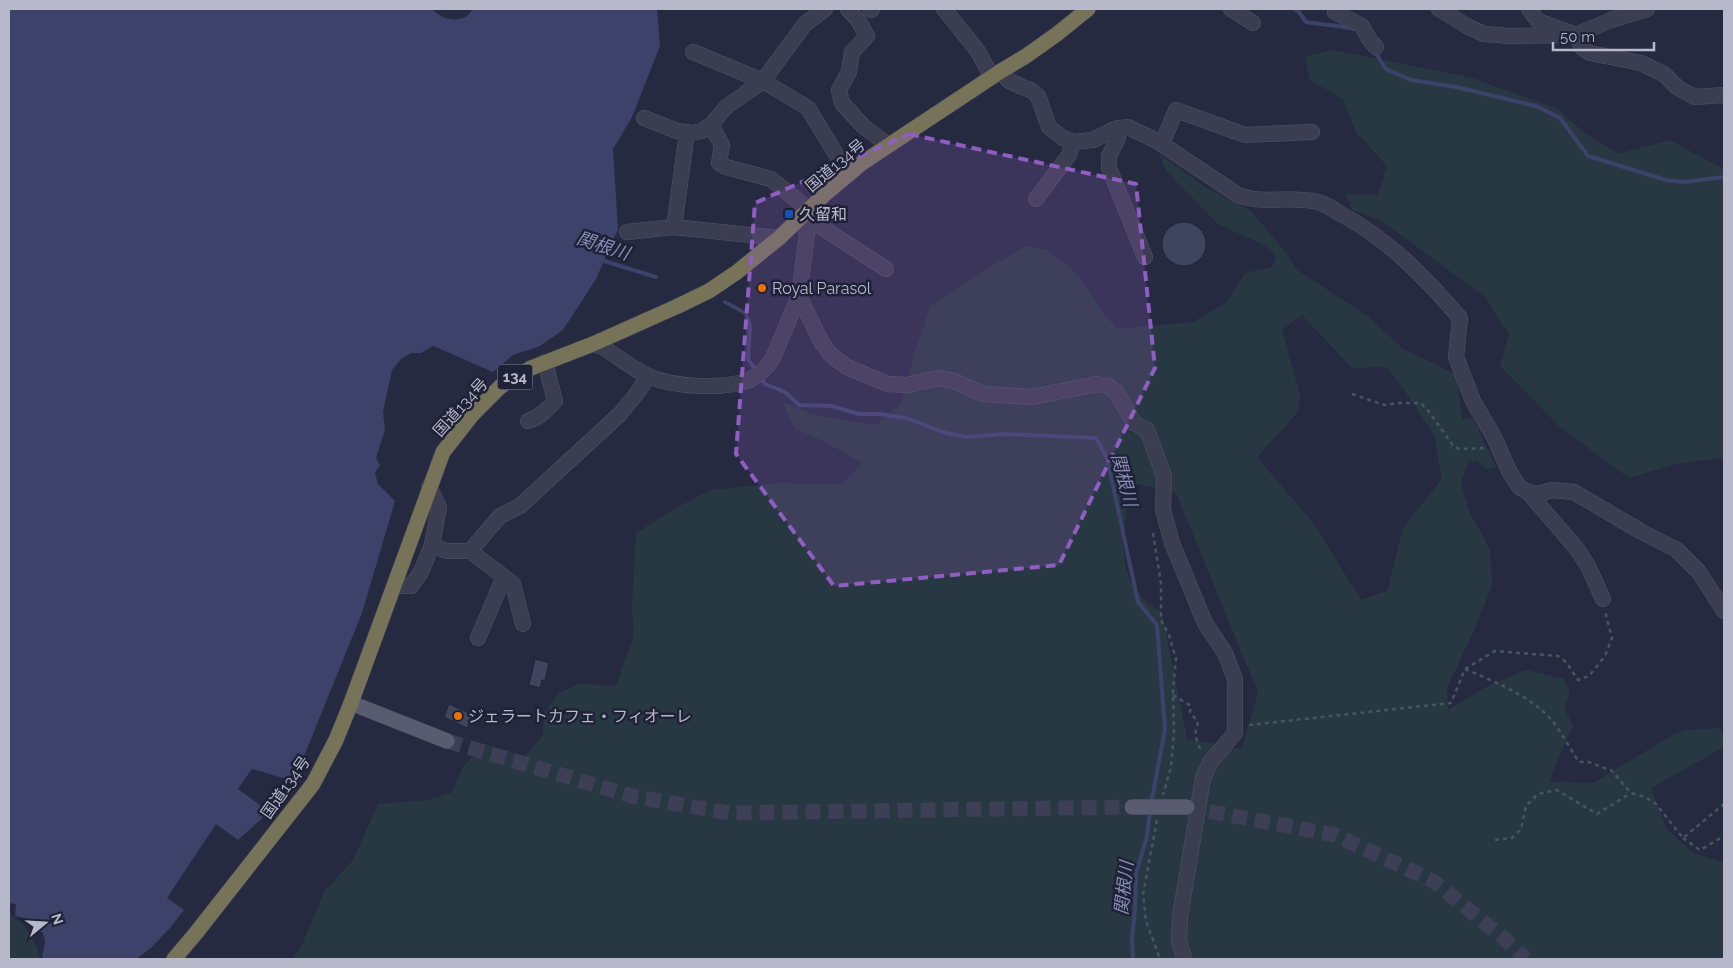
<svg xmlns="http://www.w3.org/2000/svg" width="1733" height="968" font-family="Raleway,'Noto Sans JP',sans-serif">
<rect width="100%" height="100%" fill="#262a41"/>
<g fill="#283842" fill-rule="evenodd">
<polygon points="1333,50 1469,77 1558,109 1582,131 1619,154 1669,140 1722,168 1724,168 1724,461 1720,458 1676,464 1629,478 1560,427 1500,366 1509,334 1485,297 1382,221 1352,210 1346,194 1378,195 1387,166 1356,132 1343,99 1310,80 1305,57"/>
<path d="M1159 154 1205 187 1251 211 1287 254 1297 270 1369 317 1403 349 1456 374 1462 419 1473 418 1496 467 1486 469 1477 460 1468 461 1461 483 1470 513 1490 549 1492 585 1476 626 1447 688 1448 710 1484 688 1526 670 1564 679 1570 692 1564 708 1573 726 1557 760 1550 782 1593 783 1674 734 1687 730 1720 728 1724 739V747L1651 788 1666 828 1693 853 1724 863V959H292L301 947 324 892 353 860 378 804 427 800 451 793 464 766 485 744 525 756 543 735 544 713 559 693 580 684 616 686 634 635 632 607 636 533 678 507 711 490 777 483 843 484 863 463 819 439 795 429 782 402 815 415 876 425 901 403 915 352 931 305 984 270 1027 246 1048 250 1074 271 1116 329 1193 322 1227 302 1245 273 1272 267 1276 256 1264 245 1218 224 1166 171ZM1302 315 1352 368 1387 367 1405 391 1434 435 1442 479 1403 528 1387 591 1361 600 1314 524 1257 457 1298 412 1300 395 1282 330ZM1129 482 1176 493 1258 692 1242 749 1187 739 1162 612 1148 604 1131 583 1126 569 1123 545Z"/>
<polygon points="9,913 24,925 38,949 39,959 9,959"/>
</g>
<path fill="#3c4269" d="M9 9H432C439 17 453 23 465 17 468 16 471 11 473 9H657L660 46 632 117 613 149 618 229 596 279 563 330 540 346 513 355 493 372 433 346 421 353H411L401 359 392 370 383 412 385 430 376 458 380 465 375 473 378 484 395 501 362 613 294 781 252 769 238 789 269 812 238 840 216 824 167 898 184 910 169 929 151 948 136 959H42L45 941 43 933 34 928 31 920 15 916 16 904 9 903Z"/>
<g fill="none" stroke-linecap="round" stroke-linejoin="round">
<g stroke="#3c4269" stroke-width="4">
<path d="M1294 9 1298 11 1306 22C1322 25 1338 25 1354 29"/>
<polyline points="1375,52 1386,69 1411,80 1456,87 1536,106 1560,118 1588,156 1666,180 1685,182 1724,177"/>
<polyline points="601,260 656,277"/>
<polyline points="725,302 745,313 750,325 748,359 757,372"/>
<polyline points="761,378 765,384 785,392 799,405 832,406 859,414 880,414 906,418 943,432 966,437 1004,434 1096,438 1107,458 1138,602 1157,625 1165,730 1151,804"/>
<polyline points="1133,959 1132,940 1135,910 1136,874 1147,836 1150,811"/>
</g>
</g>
<g fill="#40455f" stroke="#212438">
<circle cx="1184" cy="244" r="22"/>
<polygon points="535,659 549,663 545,680 542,680 540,688 529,685"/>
<polygon points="449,704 473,715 467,728 444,717"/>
</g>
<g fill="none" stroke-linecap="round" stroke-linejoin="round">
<g stroke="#3c3f56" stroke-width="15" stroke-dasharray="15 8" stroke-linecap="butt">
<polyline points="447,741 632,796 729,813 1132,807"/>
<polyline points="1187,807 1335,835 1433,881 1507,941 1526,959"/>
</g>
<defs>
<g id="minor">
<polyline points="848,9 858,20 867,36 852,52 849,72 839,90 842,103 863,126 888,145"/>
<polyline points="944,9 977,50 992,77"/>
<polyline points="1231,9 1253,23"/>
<polyline points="1335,9 1335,12 1362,26 1369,39 1376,47"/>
<polyline points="1439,9 1467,26 1484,34 1509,36 1576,35 1611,20 1647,9"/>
<polyline points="1529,9 1538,21 1576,35 1582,48 1590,53 1641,63 1651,68 1664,74 1678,88 1695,97 1724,95"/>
<polyline points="871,10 872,9"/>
<polyline points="693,52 763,81 808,108 848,174"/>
<path d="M1001 71 1008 80 1022 87 1031 90 1038 96 1049 127 1063 138 1073 142 1093 140 1115 129 1128 127 1157 141 1238 195C1264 205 1292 195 1318 202 1326 204 1333 209 1339 213 1387 238 1425 277 1460 318L1456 357 1473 401 1494 437 1509 471 1519 487 1528 492 1538 494 1552 490 1574 492 1640 531 1677 550 1699 572 1724 611"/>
<polyline points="644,118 677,131 691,133 702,131 711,125 726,107 763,81 805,24 825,9"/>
<polyline points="711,125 722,145 719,163 726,167 771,179 809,210"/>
<polyline points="1118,128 1118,138 1109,156 1109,168 1145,257"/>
<polyline points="1162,144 1176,110 1245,135 1312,132"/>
<polyline points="1036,199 1069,155 1073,142"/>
<polyline points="803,215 886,269"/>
<polyline points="801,218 807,234 799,296 822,343 831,355 847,367 888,384 907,385 939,378 954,381 983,394 1032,397 1097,384 1108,386 1116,392 1134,423 1147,430 1164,476 1163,510 1172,543 1205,623 1225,653 1235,679 1235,733 1211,761 1203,778 1180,917 1179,940 1184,959"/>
<polyline points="674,227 687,132"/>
<polyline points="627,232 674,227 779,238"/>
<path d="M593 344 602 347C617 356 632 368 648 376 673 387 723 390 749 380 759 376 766 368 772 360L799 296"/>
<path d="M528 421C540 417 547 410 555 401L545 362"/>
<polyline points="1528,492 1577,549 1588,566 1603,599"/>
<polyline points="432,545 446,551 470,551 513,584 523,624"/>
<polyline points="470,551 500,516 520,506 620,414 638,392 648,376"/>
<polyline points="395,586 411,586 421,572 432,545 439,507 429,487"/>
<polyline points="478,638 504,577"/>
</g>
<polyline id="major" points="351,703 447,741"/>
<polyline id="highway" points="174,959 196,933 313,784 336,740 351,703 443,452 472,415 500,387 510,380 531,368 593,344 678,306 709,291 737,272 779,238 825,194 862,163 1001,71 1026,56 1057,34 1088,9"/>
</defs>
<use href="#minor" stroke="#525568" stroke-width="16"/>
<use href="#major" stroke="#44465a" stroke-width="16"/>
<use href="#highway" stroke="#424558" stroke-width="16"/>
<g stroke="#47555f" stroke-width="2.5" stroke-dasharray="4 4" stroke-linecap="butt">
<polyline points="1352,394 1384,405 1400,403 1421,403 1429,412 1454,447 1460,449 1485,448"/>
<polyline points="1153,533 1161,584 1161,620 1169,635 1176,659 1173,689 1174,732 1171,767 1163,795"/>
<path d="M1465 669C1495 682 1526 694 1549 717 1560 729 1570 749 1579 762H1589L1612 771 1631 793 1645 797 1656 804 1683 838 1724 804"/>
<polyline points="1173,695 1191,706 1190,712 1198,722 1195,735 1201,752"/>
<polyline points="1249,725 1451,703 1465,669 1495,651 1558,656 1566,662 1578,680 1589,676 1605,656 1612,638 1605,611"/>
<polyline points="1157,820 1143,894 1146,921 1160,959"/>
<polyline points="1683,838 1700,850 1724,836"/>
<polyline points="1495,840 1512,838 1521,829 1526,806 1538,794 1557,790 1597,814 1631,793"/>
</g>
<use href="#minor" stroke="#3b3d51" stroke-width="15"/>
<use href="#major" stroke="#595c70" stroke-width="15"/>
<use href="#highway" stroke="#767358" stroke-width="15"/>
<defs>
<polyline id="major-bridge" points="1132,807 1187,807"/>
</defs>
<use href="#major-bridge" stroke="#44465a" stroke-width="16" stroke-linecap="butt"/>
<use href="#major-bridge" stroke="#595c70" stroke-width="15"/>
</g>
<path fill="#905dc3" fill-opacity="0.2" stroke="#905dc3" stroke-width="4" stroke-dasharray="10 6" stroke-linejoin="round" d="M909 134 1136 184 1155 368 1059 565 834 586 736 454 755 203Z"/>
<rect fill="#1a4fb4" stroke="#1f2236" stroke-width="2" x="784" y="209" width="10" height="10" rx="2.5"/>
<g fill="#e8710a" stroke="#1f2236" stroke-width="2">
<circle cx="762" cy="288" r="5"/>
<circle cx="458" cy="716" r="5"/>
</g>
<g text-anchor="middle" stroke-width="5" stroke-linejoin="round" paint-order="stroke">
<rect fill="#1f2236" stroke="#898c9e" stroke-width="1" x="497.5" y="364.5" width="35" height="25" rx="4"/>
<g font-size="15" font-weight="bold" fill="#b7b9cb">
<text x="515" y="382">134</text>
</g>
<g font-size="16" fill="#b7b9cb" stroke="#1f2236">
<text transform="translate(835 165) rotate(-40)" y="6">国道134号</text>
<text transform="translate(460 407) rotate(-48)" y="6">国道134号</text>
<text transform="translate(285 787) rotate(-55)" y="6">国道134号</text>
</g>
<g font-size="16" fill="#b7b9cb" stroke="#1f2236" text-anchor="start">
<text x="799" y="220">久留和</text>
<text x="772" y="294">Royal Parasol</text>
<text x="468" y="722">ジェラートカフェ・フィオーレ</text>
</g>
<g font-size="18" font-style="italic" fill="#868db6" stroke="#1f2236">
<text transform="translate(603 246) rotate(18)" y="6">関根川</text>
<text transform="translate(1124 480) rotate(75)" y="6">関根川</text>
<text transform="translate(1124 888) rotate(-84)" y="6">関根川</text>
</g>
</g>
<rect width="1733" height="968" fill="none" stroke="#b7b9cb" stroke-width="20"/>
<g transform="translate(45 923) rotate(72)" stroke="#1f2236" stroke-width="4" paint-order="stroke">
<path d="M0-4L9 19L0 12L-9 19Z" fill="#b7b9cb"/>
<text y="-8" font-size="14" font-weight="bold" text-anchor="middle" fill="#b7b9cb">N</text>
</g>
<path d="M1553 42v8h101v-8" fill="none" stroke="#b7b9cb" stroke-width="2.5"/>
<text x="1560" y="42" font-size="15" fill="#b7b9cb" stroke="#1f2236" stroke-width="4" paint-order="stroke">50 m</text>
</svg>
